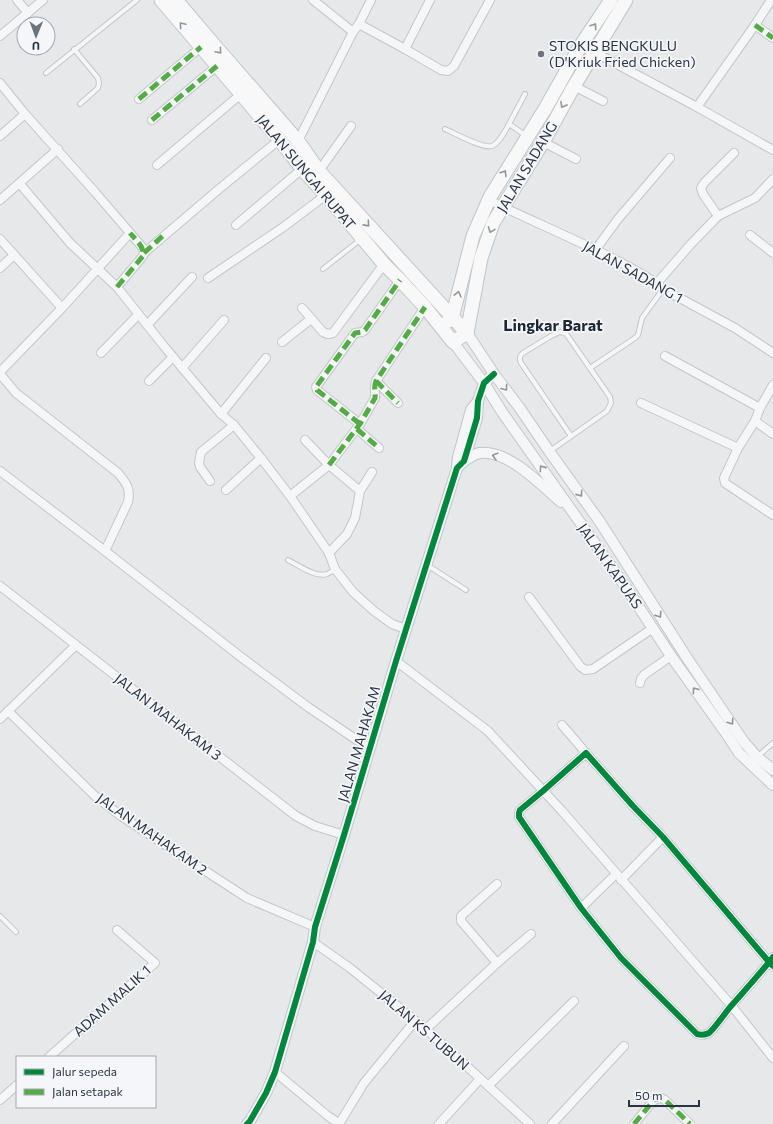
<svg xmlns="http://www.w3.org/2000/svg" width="773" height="1124" font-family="Commissioner,sans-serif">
<rect width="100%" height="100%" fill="#e6e8ea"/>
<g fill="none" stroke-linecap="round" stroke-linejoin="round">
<defs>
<g id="service">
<polyline points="74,49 98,78 99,83 98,88 80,104"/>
<polyline points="46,73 137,0"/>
<polyline points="525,94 509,124 525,135"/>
<path d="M445 129C454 133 483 149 492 146 498 144 506 130 509 124"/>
<polyline points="323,269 360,240"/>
<polyline points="590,368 635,338 638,335 642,318 663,289"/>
<path d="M550 451 607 411 611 403 610 397 567 335 565 333 560 332 551 336 523 353C520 355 519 359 521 363L571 436"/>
<path d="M288 560C298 565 316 578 327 574 329 573 332 571 335 570"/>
<polyline points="427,565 466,590"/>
<polyline points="758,756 773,743"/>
<polyline points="0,916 16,932"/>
</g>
<g id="minor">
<polyline points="17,0 28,13"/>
<polyline points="313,0 353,32"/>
<polyline points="359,24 405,49 441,70 448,71 454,66 490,0"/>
<polyline points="755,25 773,38"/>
<polyline points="0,36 43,0"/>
<polyline points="581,45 697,107 773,150"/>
<polyline points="405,49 430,0"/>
<polyline points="0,83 25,114 95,192 143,248 144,253 143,256 117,287"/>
<polyline points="574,86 603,101"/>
<polyline points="139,99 201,47"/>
<polyline points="697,107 755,25 771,0"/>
<polyline points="152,120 217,66"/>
<polyline points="0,136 25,114"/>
<polyline points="543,142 576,159"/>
<polyline points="296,143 298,141 353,32 359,24 371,0"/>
<polyline points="157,165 241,94"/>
<polyline points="319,171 351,126"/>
<polyline points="20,184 70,243 117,287 163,345 221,414 234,425 261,458 290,496 329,553 335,569 353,592 374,611 392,624 406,629"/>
<polyline points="0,200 58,149"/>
<path d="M489 200 503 207C541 225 579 241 616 260 633 269 649 277 663 289L735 328 773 353"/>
<polyline points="718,216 703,194 701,188 704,183 734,153"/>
<polyline points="236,225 302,169"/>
<polyline points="750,235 773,253"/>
<polyline points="0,239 62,308"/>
<polyline points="596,249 618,219 670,158"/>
<polyline points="144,253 219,189 279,140"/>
<polyline points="0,268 14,255"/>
<polyline points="208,278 282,228 326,195"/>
<polyline points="657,283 691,244 718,216 755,198 773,179"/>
<polyline points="302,308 323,332 328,334 333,333 384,264"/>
<polyline points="147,325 192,277"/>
<polyline points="282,342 311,319"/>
<polyline points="101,353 138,315"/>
<polyline points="665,356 760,408"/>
<polyline points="182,368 224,320"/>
<polyline points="0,372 62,308 130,233"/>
<path d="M0 374 16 393 118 473C126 483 131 488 128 502L105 551"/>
<polyline points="149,381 173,357"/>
<polyline points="376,381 398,403"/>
<polyline points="773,385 760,408 755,421 738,448 724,478 725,483 773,515"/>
<polyline points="641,403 738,448"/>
<polyline points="221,414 266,358"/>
<polyline points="755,421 773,434"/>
<polyline points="360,424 317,390 316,387 355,333 362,332 365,330 400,280"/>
<polyline points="357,429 379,448"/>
<polyline points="305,440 329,465 360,491"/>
<polyline points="0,471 105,551 241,657 308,707 370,749"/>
<polyline points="210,481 200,467 199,463 201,452 234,425"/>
<polyline points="226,490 261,458"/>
<path d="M290 496 329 465 360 424 375 398C376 391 373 389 376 381L425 307"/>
<polyline points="329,553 347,534 355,518 360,491 372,472"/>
<polyline points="0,586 296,816 315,826 344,835"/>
<polyline points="529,597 580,666 585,670 593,669 653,628"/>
<polyline points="396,661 488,731 562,811 731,1005 773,1058"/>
<polyline points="640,683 641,679 644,675 671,656"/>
<polyline points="8,711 95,796 121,816 147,833 247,898 315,927"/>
<polyline points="0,719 76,645"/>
<polyline points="562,725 586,753"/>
<polyline points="621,880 663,837"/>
<polyline points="581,908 616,874"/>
<polyline points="313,942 350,968 426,1029 530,1124"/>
<path d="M773 957C760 974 745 990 731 1006 725 1013 715 1028 709 1033 705 1035 701 1035 697 1034L621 958 581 908 519 817V813L520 810 543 791 586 753 633 806 663 837 769 962 773 966"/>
<polyline points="497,963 531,934"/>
<polyline points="426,1029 497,963 461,921 461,916 497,884"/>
<polyline points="49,1057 155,963 117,930"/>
<polyline points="275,1072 328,1116 340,1124"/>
<polyline points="488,1086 574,1001"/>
<polyline points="0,1100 17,1085"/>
<polyline points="339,1124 364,1083 415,1021"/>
<polyline points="439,1124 480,1079"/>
<polyline points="552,1124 624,1046"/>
<polyline points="634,1124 654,1100 661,1098 665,1100 690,1124"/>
</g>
<g id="tertiary">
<polyline points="467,333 494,374 519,407 549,451 600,522 687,658 744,742 757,757 773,770"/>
<polyline points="453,342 484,383 502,412 625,586 671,656 728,736 739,753 773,785"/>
<path d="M464 461C469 458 474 454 480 453 509 450 541 485 561 502"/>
<polyline points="457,466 458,457 471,410 478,401"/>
<polyline points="247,1124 250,1121 266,1093 275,1072 313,942 315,927 344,835 396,661 457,468 464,461 468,448 477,418 478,401 484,383 494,374"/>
</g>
<g id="primary">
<polyline points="161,0 241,94 288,150 302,169 326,195 384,264 400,280 425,307 453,342 467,333 481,258 493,223 543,142 574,86 626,0"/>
<polyline points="176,0 210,40 298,141 319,171 467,333"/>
<polyline points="447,322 452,318 473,236 490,197 545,109 581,45 611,0"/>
</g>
</defs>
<use href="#service" stroke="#c4c6c8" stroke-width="6"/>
<use href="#minor" stroke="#c4c6c8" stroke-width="10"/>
<use href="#tertiary" stroke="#c4c6c8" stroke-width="12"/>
<use href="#primary" stroke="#c2c5c8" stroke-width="15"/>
<use href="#service" stroke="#f5f6f7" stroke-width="4"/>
<use href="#minor" stroke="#f5f6f7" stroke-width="8"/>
<use href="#tertiary" stroke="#f5f6f7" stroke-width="10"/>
<use href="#primary" stroke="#f8f8f8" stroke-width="13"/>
<g stroke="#54ac47" stroke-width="5" stroke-dasharray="10 5" stroke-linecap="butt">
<polyline points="755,25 773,38"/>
<polyline points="139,99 201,47"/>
<polyline points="152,120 217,66"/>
<polyline points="144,253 166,233"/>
<path d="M117 287 143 256C145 247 135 239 130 233"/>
<polyline points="376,381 398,403"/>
<polyline points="360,424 317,390 316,387 355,333 362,332 365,330 400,280"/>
<polyline points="357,429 379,448"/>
<path d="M329 465 360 424 375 398C376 391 373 389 376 381L425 307"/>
<polyline points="634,1124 654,1100 661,1098 665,1100 690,1124"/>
</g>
<defs>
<g id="cycleway">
<path d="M773 957C760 974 745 990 731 1006 725 1013 715 1028 709 1033 705 1035 701 1035 697 1034L621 958 581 908 519 817V813L520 810 543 791 586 753 633 806 663 837 769 962 773 966"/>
<polyline points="247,1124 250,1121 266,1093 275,1072 313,942 315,927 344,835 396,661 457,468 464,461 468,448 477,418 478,401 484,383 494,374"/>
</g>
</defs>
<use href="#cycleway" stroke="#f4f6f9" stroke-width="8"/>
<use href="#cycleway" stroke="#00873e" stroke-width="6"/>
</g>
<defs><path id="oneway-chevron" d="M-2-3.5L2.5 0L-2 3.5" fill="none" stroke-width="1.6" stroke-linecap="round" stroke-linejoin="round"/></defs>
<g stroke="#92969e">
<use href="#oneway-chevron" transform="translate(182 25) rotate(-130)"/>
<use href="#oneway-chevron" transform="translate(594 26) rotate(-56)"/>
<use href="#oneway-chevron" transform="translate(219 51) rotate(49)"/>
<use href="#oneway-chevron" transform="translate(563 105) rotate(119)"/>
<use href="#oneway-chevron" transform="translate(504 173) rotate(-58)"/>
<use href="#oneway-chevron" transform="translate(367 224) rotate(48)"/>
<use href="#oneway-chevron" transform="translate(491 230) rotate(111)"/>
<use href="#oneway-chevron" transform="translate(458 294) rotate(-76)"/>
</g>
<g stroke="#90959e">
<use href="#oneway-chevron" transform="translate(505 388) rotate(53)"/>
<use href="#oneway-chevron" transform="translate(495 456) rotate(-165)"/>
<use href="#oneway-chevron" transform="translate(542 468) rotate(-125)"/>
<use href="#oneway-chevron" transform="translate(580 494) rotate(55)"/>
<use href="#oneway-chevron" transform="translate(659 615) rotate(57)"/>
<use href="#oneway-chevron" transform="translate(695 690) rotate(-126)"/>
<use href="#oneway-chevron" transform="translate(731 722) rotate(56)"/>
</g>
<circle fill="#6c737f" stroke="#f4f6f9" stroke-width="1.5" cx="541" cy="54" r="4"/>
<g text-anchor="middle" stroke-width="3.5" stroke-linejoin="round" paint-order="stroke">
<g font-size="14" fill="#2b3445" stroke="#f4f6f9" text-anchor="start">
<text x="549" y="51">STOKIS BENGKULU<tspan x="549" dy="16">(D'Kriuk Fried Chicken)</tspan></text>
</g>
<g font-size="14" fill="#2b3445" stroke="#f4f6f9">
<text transform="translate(527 167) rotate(-59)" y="5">JALAN SADANG</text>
<text transform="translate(306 172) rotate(50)" y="5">JALAN SUNGAI RUPAT</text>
<text transform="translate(633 272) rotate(29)" y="5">JALAN SADANG 1</text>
<text transform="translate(610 566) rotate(55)" y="5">JALAN KAPUAS</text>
<text transform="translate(168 717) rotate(38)" y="5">JALAN MAHAKAM 3</text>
<text transform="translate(359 744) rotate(-74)" y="5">JALAN MAHAKAM</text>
<text transform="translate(152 834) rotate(35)" y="5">JALAN MAHAKAM 2</text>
<text transform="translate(112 1001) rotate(-42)" y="5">ADAM MALIK 1</text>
<text transform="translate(424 1030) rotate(41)" y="5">JALAN KS TUBUN</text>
</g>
<g font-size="16" font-weight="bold" fill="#1d2536" stroke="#f4f6f9">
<text x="553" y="331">Lingkar Barat</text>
</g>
</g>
<rect x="16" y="1056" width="140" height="52" fill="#f4f6f9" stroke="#a4a8b1"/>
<rect x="24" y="1069" width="20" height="6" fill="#00873e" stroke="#a4a8b1"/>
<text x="52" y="1076" font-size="12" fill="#2b3445">Jalur sepeda</text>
<rect x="24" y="1089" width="20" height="6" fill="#54ac47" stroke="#a4a8b1"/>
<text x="52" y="1096" font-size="12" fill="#2b3445">Jalan setapak</text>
<g transform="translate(36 36) rotate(181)"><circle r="19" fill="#f4f6f9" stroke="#a4a8b1"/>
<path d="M0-3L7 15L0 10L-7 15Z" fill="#6c737f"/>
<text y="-6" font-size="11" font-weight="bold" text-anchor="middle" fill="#2b3445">U</text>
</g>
<path d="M629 1100v6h70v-6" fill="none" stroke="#2b3445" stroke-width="2"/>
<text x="635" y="1100" font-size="12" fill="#2b3445" stroke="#f4f6f9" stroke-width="3" paint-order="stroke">50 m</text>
</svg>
